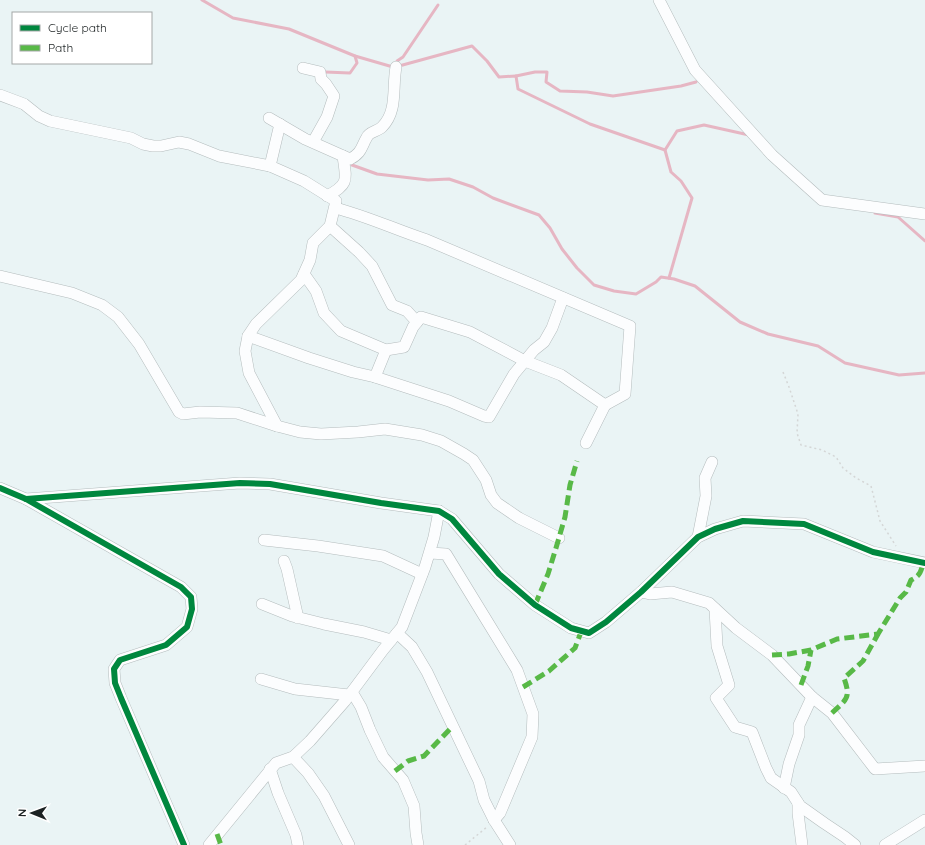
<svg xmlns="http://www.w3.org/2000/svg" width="925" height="845" font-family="Quicksand,sans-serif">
<rect width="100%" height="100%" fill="#eaf4f5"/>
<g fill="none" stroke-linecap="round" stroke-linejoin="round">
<g stroke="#e6b6c3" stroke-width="3">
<polyline points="202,0 233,18 289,29 355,56 393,67"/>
<polyline points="396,65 397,61 403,57 438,5"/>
<polyline points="399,66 472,46 487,61 499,77 516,76 518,89 590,124 665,150 677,131 704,125 749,135"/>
<polyline points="325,72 350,73 357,63 355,56"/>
<polyline points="516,76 535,72 547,72 546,82 560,91 587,92 613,96 681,86 696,82"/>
<polyline points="665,150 671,172 681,181 692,198 669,278"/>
<polyline points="352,165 377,174 428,180 449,179 473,187 493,198 539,215 550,228 562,249 577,268 594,285 614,291 636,294 656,282 661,277 674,279 695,286 740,322 768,334 818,346 845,363 899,375 925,373"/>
<polyline points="875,213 898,217 925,241"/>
</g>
<defs>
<g id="street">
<polyline points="659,0 695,70 772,155 822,200 925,214"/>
<polyline points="303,68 320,72 321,79 326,84 334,96 327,117 313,142"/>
<polyline points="0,95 24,104 39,116 50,121 131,138 143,144 153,146 161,146 179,142 189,144 219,156 270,166"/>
<path d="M269 118 305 139 350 159C362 153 361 147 367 137 369 132 378 131 382 127 398 111 392 88 396 67"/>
<path d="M327 196C350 184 346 179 343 156"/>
<path d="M335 208C367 216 396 230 427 240L630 326 625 394 605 405"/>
<polyline points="330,226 359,252 372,266 392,305 407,311 417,322"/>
<polyline points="304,274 316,291 324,313 341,331 386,350 375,377"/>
<polyline points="0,276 72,293 102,305 118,317 139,344 179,412 183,414 200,412 237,413 277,426 300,432 321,434 358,432 385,429 422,435 441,441 464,454 473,460 486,480 491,495 497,503 519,518 559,538"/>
<polyline points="248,336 309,358 353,372 375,377 449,401 484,416 489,417 514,374 534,350 544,342 552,328 563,298"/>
<polyline points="386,350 404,347 413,327 421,317 470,332 525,361 561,375 605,405 586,443"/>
<polyline points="277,426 249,373 245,351 248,336 256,324 301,280 310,260 313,243 330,226 336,201 304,181 270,166 280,124"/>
<polyline points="0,488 26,499 181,587 191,597 192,609 187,627 166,645 120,660 114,669 115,683 121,698 184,845"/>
<polyline points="26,499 240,483 270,484 381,503 439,511 452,519 499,574 535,605 571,628 589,633 606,622 641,592 698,537 715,529 743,521 804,524 873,552 925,563"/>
<polyline points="698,537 706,496 705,478 712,462"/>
<polyline points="264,540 318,546 383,556 422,574"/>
<polyline points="430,553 446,554 517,670 533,714 532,737 500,813 494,820"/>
<polyline points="284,561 287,569 298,618"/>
<polyline points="641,592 650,594 672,592 709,603 736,628 772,655 812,697 832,713 875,769 925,766"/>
<polyline points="262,604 292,616 324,624 364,632 391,640"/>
<polyline points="715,609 717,646 729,685 716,698 735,727 752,732 766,768 771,778 791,792 800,806 824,823 845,837 855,845"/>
<polyline points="397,633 412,647 427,672 479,781 484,800 494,820 510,845"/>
<polyline points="261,679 295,689 349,695"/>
<polyline points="352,692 361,707 370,730 383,757 403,780 414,806 416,833 418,845"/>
<polyline points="293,757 308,773 324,796 349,845"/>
<polyline points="270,769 278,793 296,835 298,845"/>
<polyline points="784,788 789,764 799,735 799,725 812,697"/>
<polyline points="798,803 798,813 802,845"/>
<polyline points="209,845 276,763 293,757 310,741 345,701 383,650 402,627 425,567 434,537 439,511"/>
<polyline points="885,845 925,820"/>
</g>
</defs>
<use href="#street" stroke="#b4bcbd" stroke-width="12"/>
<g stroke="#d4d6d6" stroke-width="1.5" stroke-dasharray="2 3" stroke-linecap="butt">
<polyline points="783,372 789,387 798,414 797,433 801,445 822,450 836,457 843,468 856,478 871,486 880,521 896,546"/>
<polyline points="465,845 487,827"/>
</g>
<use href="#street" stroke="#fcfdfe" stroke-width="11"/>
<g stroke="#58b947" stroke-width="5" stroke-dasharray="10 5" stroke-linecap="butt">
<polyline points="535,605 548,574 556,548 565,517 570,485 577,461"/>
<path d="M772 655 789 654 811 650 837 639 878 634 900 598 906 592 911 580C920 576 921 572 923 563"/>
<polyline points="801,685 808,666 811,650"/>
<polyline points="523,687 549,671 575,648 581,632"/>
<path d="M832 713C847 699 851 698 844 678L863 661 878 634"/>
<polyline points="395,771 408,761 424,756 452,727"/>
<polyline points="217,834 221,845"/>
</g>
<defs>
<g id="cycleway">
<polyline points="0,488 26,499 181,587 191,597 192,609 187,627 166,645 120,660 114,669 115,683 121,698 184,845"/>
<polyline points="26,499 240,483 270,484 381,503 439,511 452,519 499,574 535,605 571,628 589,633 606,622 641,592 698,537 715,529 743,521 804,524 873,552 925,563"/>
</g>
</defs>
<use href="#cycleway" stroke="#fff" stroke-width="8"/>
<use href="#cycleway" stroke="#00873e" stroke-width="6"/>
</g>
<rect x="12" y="12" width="140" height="52" fill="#ffffff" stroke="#a4a7a7"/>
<rect x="20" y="25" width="20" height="6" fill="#00873e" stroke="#a4a7a7"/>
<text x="48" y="32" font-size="12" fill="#1c2223">Cycle path</text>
<rect x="20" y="45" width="20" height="6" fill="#58b947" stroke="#a4a7a7"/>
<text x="48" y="52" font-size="12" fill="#1c2223">Path</text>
<g transform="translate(32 813) rotate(271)" stroke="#ffffff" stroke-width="3" paint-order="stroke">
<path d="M0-3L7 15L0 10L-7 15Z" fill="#1c2223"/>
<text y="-6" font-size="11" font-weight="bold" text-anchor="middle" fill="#1c2223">N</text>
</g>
</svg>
